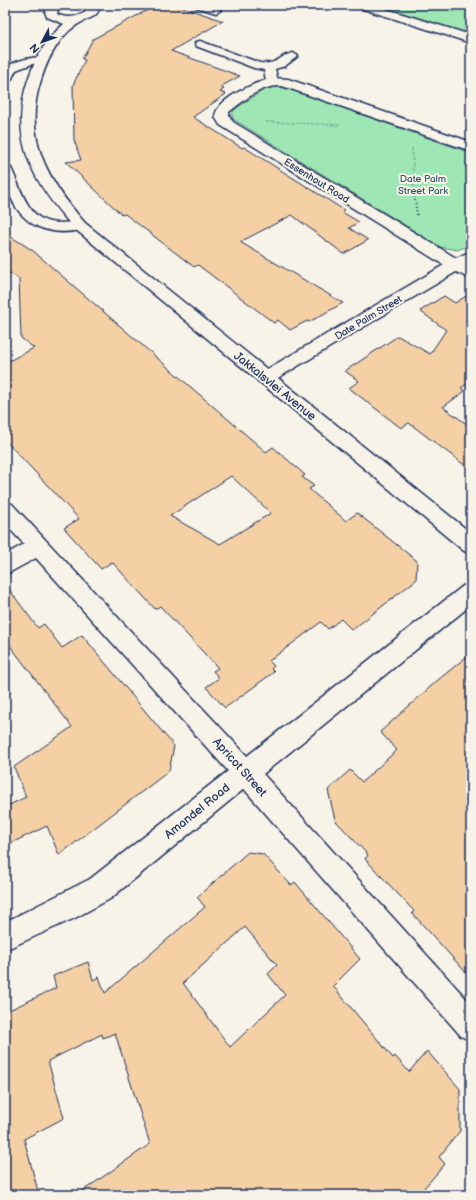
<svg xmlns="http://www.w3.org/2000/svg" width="476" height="1200" font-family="'Balsamiq Sans',sans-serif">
<rect width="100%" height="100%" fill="#f7f3e8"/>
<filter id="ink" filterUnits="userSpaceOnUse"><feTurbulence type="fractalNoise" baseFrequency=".025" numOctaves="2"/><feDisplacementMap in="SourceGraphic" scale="8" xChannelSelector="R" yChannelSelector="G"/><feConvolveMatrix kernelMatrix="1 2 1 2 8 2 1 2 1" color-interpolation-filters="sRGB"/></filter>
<g filter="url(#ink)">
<g fill="#9ee6b4" stroke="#5c8a89">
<polygon points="373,5 471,5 471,35"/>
<polygon points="273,87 286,88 471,153 471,245 457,250 440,247 233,119 232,114 235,109 265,89"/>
</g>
<g fill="#f5d0a5" stroke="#1b2f5e" fill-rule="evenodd">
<polygon points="157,5 177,5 223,21 171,51 240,76 220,87 224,89 220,92 226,94 193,117 242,148 244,147 344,210 342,212 359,222 349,228 368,240 344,254 292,215 240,242 343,303 309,322 307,321 290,330 278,320 274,323 198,265 194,267 125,214 122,215 66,162 81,160 74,140 73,85 85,60 82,59 93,39"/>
<path d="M5 233 32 250 266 452 273 447 305 475 302 477 314 486 309 489 346 521 357 513 417 561 416 580 352 630 341 619 328 629 321 622 269 661 274 666 271 669 274 672 225 708 206 687 219 678 213 671 218 668 160 606 155 609 112 562 101 569 64 528 79 519 5 440V363L34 348 21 338 19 279 5 270ZM231 476 271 513 220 544 170 516Z"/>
<polygon points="471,293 471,381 461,388 465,391 443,407 471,427 471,470 409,423 401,428 349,388 359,381 345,371 398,336 430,354 446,330 420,311 444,296 455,303"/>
<polygon points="5,584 38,628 44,624 62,648 82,635 174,746 169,771 59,855 47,826 5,846 5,807 26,797 14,767 72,727 5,639"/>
<polygon points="471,653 471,978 412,913 414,911 365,859 368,855 335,820 328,790 350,770 362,782 397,750 380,732 438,680"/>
<path d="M248 852 263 854 291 885 295 882 360 959 333 986 393 1058 395 1056 409 1072 427 1051 460 1089V1131L439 1157 445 1164 418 1195H77L150 1144 115 1033 103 1038 102 1034 48 1061 64 1118 24 1139 39 1195H5V1012L56 988 53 976 88 962 93 980 99 977 105 993 205 907 197 897ZM245 927 277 965 268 974 285 995 230 1047 183 983Z"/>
</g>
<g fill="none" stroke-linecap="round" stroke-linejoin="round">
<defs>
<g id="service">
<polygon points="195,5 210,5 221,10 216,13 196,7"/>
<path d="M200 41 260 63C279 65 278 56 293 53L298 56 285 66 275 69 278 81 272 84 266 81 264 70 254 68 196 46 195 44 196 42Z"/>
<path d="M42 57 47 60 46 62 32 64 16 70 9 84 5 85C5 80 4 74 6 69 10 61 33 57 42 57Z"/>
<path d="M5 164 11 168C20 186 27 217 50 222 62 225 74 220 85 223L87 226 85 229C36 241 5 213 5 164Z"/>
</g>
<g id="minor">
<polygon points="355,5 373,5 471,35 471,43 357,7"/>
<path d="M274 78 288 79 471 142V151L282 86C260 85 245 100 229 112V115L233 122 456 258 467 253 471 254V262L467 265 471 267V279L456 272 271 382 265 384 259 382 256 378 259 374 444 265 220 125 215 117C216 98 258 81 274 78Z"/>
<polygon points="5,502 12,504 247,756 463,586 471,583 471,605 263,774 471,1004 471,1041 461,1036 244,789 110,899 75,918 5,950 5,922 90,879 228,771 36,558 5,575 5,555 24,544 5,524"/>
</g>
<path id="tertiary" d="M50 5H65L58 9 57 14C67 19 77 17 86 12L82 5H95L99 10C94 19 88 18 80 23 71 28 63 36 58 44 50 55 45 67 41 80 22 137 48 181 85 223L471 533V553L464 551 75 229C34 184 7 139 29 77 36 57 47 38 64 24L47 17 45 12Z"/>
</defs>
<use href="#service" stroke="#1b2f5e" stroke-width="3"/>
<use href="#minor" stroke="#1b2f5e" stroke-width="3"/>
<use href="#tertiary" stroke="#1b2f5e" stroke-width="3"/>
<g stroke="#1b2f5e" stroke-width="1.5" stroke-dasharray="0.5 2" stroke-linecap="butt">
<polyline points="453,12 463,5"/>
<polyline points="266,122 341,125"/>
<polyline points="412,148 414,194"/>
</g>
<polyline stroke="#1b2f5e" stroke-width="2" stroke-dasharray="1 2.5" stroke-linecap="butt" points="414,193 417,215"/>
<use href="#service" fill="#f7f3e8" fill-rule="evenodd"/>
<use href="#minor" fill="#f7f3e8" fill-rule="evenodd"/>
<use href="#tertiary" fill="#f7f3e8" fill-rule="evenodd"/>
</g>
</g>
<g text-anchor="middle" stroke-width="4" stroke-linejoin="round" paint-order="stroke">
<g font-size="10" fill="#35546f" stroke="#f7f3e8">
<text x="423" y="182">Date Palm<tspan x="423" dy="12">Street Park</tspan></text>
</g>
<g font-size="10" fill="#1b2f5e" stroke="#f7f3e8">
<text transform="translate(317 180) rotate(32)" y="4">Essenhout Road</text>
<text transform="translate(368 317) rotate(-31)" y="4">Date Palm Street</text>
</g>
<g font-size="12" fill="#1b2f5e" stroke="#f7f3e8">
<text transform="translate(275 386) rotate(39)" y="4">Jakkalsvlei Avenue</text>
<text transform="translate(240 767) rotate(48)" y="4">Apricot Street</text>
<text transform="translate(197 811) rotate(-39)" y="4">Amandel Road</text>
</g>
</g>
<rect width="476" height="1200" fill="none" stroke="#f7f3e8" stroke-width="20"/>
<rect x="10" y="10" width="456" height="1180" fill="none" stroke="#1b2f5e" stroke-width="1.5" filter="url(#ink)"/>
<g transform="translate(42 42) rotate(229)" stroke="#f7f3e8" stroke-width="3" paint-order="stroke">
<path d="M0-3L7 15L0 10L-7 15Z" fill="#1b2f5e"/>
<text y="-6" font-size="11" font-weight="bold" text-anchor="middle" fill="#1b2f5e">N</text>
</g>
</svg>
